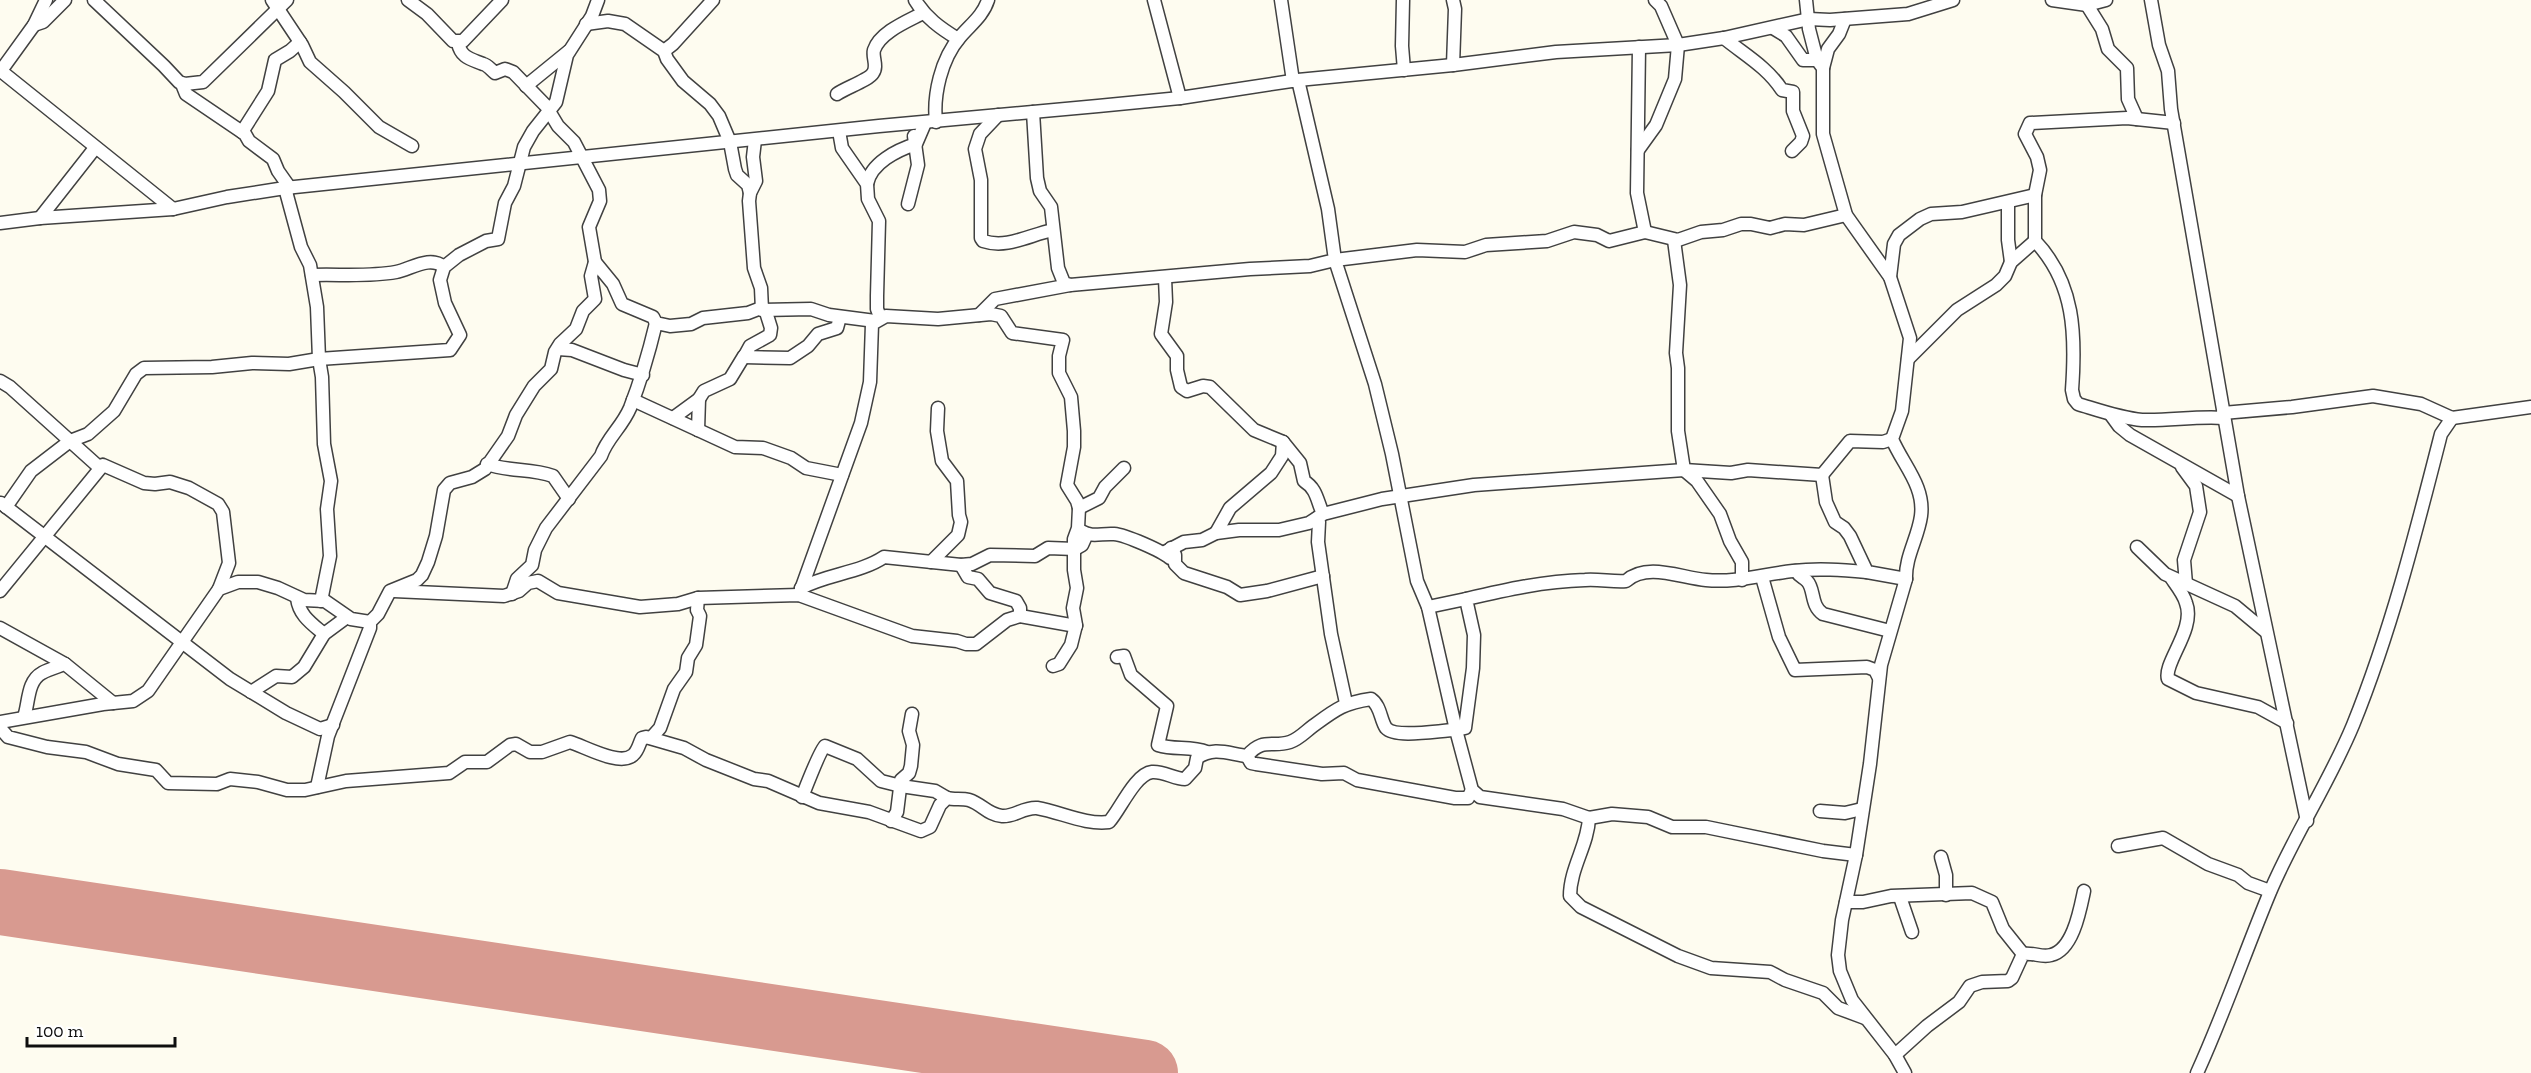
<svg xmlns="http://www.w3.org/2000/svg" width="2531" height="1073" font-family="'Zilla Slab',serif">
<rect width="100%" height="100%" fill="#fefcf0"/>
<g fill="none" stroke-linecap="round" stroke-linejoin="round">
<polyline stroke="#d89a90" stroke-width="66" points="0,902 1145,1073"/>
<defs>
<g id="minor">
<polyline points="94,0 164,66 179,82 185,84 203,82 287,0"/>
<polyline points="272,0 302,45 310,62 344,92 379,127 412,146"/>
<polyline points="408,0 427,14 453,41 463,41 502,0"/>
<path d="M915 0C926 18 940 28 958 39"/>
<polyline points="1154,0 1180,98"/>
<polyline points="1281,0 1293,81"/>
<polyline points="1403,0 1402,46 1404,70"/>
<polyline points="1806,0 1809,29 1817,60"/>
<polyline points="2052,0 2087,5 2106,0"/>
<polyline points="2151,0 2159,45 2168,71 2171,109 2238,496 2307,821"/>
<polyline points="2087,5 2102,29 2108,49 2127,68 2128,99 2137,119"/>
<polyline points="586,24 608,21 625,24 664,51 667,59 683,81 710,104 719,116 730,142 735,169 737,175 748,185 750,193"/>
<polyline points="34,25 43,22 65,0"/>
<path d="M1773 28 1786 36 1803 60H1817L1823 68V134L1846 215 1890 277 1910 338 1902 411 1892 439C1903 465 1925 486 1921 516 1918 538 1905 557 1906 579L1881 665 1870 764 1856 855 1842 920 1838 955 1840 971 1852 1000 1895 1055 1905 1073"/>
<path d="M1724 38C1745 55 1767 67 1782 90L1793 92V111L1803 136 1801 142 1792 151"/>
<path d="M458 43C461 58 471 59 483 64 488 65 491 70 495 73L505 69 513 72 549 109"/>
<polyline points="1639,47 1637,193 1645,232"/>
<polyline points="664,51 673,44 713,0"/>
<polyline points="1453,65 1455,9 1453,0"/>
<polyline points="1823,68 1828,49 1839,34 1845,19"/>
<polyline points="1,71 173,209"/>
<polyline points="0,72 34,25 46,0"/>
<polyline points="182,84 186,94 245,134 249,141 273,159 278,171 290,188"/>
<polyline points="526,86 569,51"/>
<path d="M837 94C845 88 869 80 873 73 878 66 872 57 874 50 880 32 908 21 923 13"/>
<polyline points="1033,112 1037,178 1040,191 1051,207 1058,268 1064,283 1070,285 1250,269 1310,266 1335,260 1328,209 1298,80"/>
<path d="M998 115 980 134 975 149 981 180V238L983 241C1007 249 1029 235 1053 230"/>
<path d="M936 122C933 95 941 59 960 37 970 25 983 16 988 0"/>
<path d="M2174 123 2127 118 2030 123 2025 134 2037 157 2040 170 2035 195V241C2075 283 2076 335 2072 390L2074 399 2078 404C2098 410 2120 418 2142 420 2169 421 2196 416 2224 418"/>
<polyline points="839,131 842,148 867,184 868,199 879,221 877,296 877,309 880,317"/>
<polyline points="242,132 268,91 275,60 290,51 300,42"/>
<polyline points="755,140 753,157 756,181 750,193 749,201 754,268 761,288 762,310 811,309 829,315 875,321"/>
<polyline points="1638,150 1656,125 1675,79 1678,45 1661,6 1655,0"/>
<path d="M867 184C871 163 897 150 916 144L925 123"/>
<polyline points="285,188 301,247 310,265 317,307 319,359 322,377 324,444 331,481 327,509 330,556 321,601"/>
<polyline points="2008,203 2008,240 2011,262"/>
<polyline points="908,204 918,165 914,136"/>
<path d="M1846 215 1804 225 1785 224 1770 228 1751 224H1741L1723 230 1701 232 1678 240 1645 232 1609 241 1597 235 1574 232 1547 241 1486 245 1465 252 1417 250 1335 260 1375 384 1392 454 1417 581 1428 607 1456 730 1465 728 1473 668 1474 635 1466 599C1505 590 1544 581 1585 580 1599 579 1613 582 1626 581 1647 562 1681 578 1706 580 1736 583 1764 574 1793 571 1818 568 1843 570 1867 572"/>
<polyline points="40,218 95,148"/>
<polyline points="0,223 40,218 173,209 227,197 285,188 879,126 1098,106 1180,98 1298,80 1453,65 1556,52 1678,45 1724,38 1809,19 1830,20 1908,14 1953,0"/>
<polyline points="1674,240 1680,285 1676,353 1678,368 1678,431 1684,470 1697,481 1720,514 1730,541 1742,562 1742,580"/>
<polyline points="595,262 613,284 622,304 653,317 656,323 670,326 691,324 703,318 748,313 761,308"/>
<path d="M312 275C339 274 369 277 396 272 411 269 430 255 444 267"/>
<polyline points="1890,277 1894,244 1899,235 1920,219 1931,214 1962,212 2035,195"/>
<path d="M1165 278 1166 302 1161 334 1177 356V370L1181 387 1187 391 1203 386 1210 387 1254 430 1283 442 1300 463 1304 481C1317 489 1317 501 1323 514"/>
<polyline points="766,312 771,328 770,335 750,346 744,357 790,358 808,346 818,334 837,328 840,317"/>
<polyline points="979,315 995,299 1070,285"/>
<polyline points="558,349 572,350 624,370 643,375"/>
<polyline points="1908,359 1957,310 1996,285 2005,276 2011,262 2035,241"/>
<polyline points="0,381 10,387 100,468"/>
<polyline points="633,400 735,447 763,448 791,458 806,468 842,475"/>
<polyline points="2223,413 2292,407 2373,396 2421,404 2452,418 2531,407"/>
<polyline points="2111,415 2119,426 2130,435 2238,496"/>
<polyline points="673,418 699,399 704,391 730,379 744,356"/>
<polyline points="698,430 699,399"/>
<path d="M487 464C509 472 531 468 553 476L569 499"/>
<polyline points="2182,467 2196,486 2200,512 2184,560 2186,584"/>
<polyline points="1822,475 1826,502 1835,522 1844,528 1850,536 1867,572 1906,579"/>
<polyline points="1,503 230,679 286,713 320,729 333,725"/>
<polyline points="6,507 31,471 70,441 88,434 114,411 136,374 144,368 212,367 252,363 289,364 319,359 450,350 460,335 445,303 440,280 444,267 459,255 486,241 498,239 505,203 514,186 524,147 533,131 556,102 567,55 592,16 598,0"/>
<polyline points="1079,508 1099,498 1105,487 1124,468"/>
<polyline points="1317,518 1319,522 1318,542 1331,634 1346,703"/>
<path d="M1081 531C1093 538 1101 533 1114 534 1126 535 1162 551 1170 558"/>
<polyline points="1216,533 1230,508 1271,473 1282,456 1283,442"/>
<polyline points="2137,547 2165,574 2235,606 2265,631"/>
<polyline points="1171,548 1175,555 1175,564 1184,573 1227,587 1240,595 1267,591 1323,576"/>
<polyline points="1165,552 1184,542 1202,540 1216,533 1239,530 1279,530 1309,523 1323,514 1382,499 1474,485 1684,470 1731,473 1748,470 1822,475 1850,441 1883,442 1892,439"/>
<polyline points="931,562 958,535 961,522 959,515 957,481 942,461 937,431 938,408"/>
<polyline points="961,565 968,577 978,579 990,593 1016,601 1020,608 1020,616"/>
<path d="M1796 571C1800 577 1803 577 1807 581 1815 589 1810 605 1823 614L1890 631"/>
<polyline points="1762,577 1779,637 1795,670 1867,667 1875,670 1879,678"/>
<path d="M2172 579C2177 586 2184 595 2186 603 2196 629 2163 663 2168 679L2196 693 2258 707 2287 723"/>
<path d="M801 588C827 574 860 573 884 557L961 565 972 564 990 555 1035 556 1048 548 1075 549 1082 545 1087 534"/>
<polyline points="0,591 103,465 144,483 155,484 170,482 189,488 218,504 223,512 229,563 219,589"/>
<polyline points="394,591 504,596 519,591 528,583 538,581 558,593 640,607 678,604 698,598 799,595 912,636 957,641 966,644 976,644 1007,620 1020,616 1076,626"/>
<path d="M512 594 517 579 532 565 535 550 546 528 601 456C607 438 622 427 630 408 641 380 649 352 656 323"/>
<polyline points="799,595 861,423 870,382 872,324 886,316 938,319 991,314 1001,316 1012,333 1063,340 1059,356 1059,373 1071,397 1074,431 1074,447 1067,485 1077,501 1079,508 1078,528 1074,539 1074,570 1077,588 1073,608 1076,625 1071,645 1059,664 1053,666"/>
<path d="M297 598C299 615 311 623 324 634"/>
<polyline points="1428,607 1466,599"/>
<polyline points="0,628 65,664"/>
<path d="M1117 657 1124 656 1131 675 1167 706 1158 745C1174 750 1191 746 1207 752"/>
<polyline points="251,692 276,676 292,677 304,667 324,634 347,617"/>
<path d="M24 717C29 703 27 681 42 673 49 669 57 667 65 664L113 703"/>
<polyline points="0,722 103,704 133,701 148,691 219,589 238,582 258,582 278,588 304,600 325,601 351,619 370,622"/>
<path d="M0 728 8 737 47 747 86 752 118 764 156 770 168 783 217 784 230 779 258 782 287 790H305L346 781 449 773 465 762H487L510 745 516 744 530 752H542L570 742C584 746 620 767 633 755 638 751 639 744 642 738L646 737 684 748 706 760 754 779 768 781 819 803 869 812 921 831 930 827 940 805 947 798C954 800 962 798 969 800 982 804 988 815 1002 816 1015 817 1023 807 1037 808 1061 812 1085 825 1109 822 1120 810 1135 774 1152 772 1164 771 1174 779 1185 779L1195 768 1197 758C1214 746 1229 754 1247 756 1263 737 1272 748 1290 742 1299 739 1305 732 1313 726 1335 710 1343 703 1371 699 1381 706 1380 719 1386 728 1396 739 1441 730 1456 730L1472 790 1480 797 1563 809 1589 818C1588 845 1570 868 1570 896L1581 907 1678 956 1711 968 1770 972 1785 980 1823 993 1838 1008 1865 1018"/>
<polyline points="651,738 660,728 674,689 686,672 688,658 696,645 700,616 697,610 698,598"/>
<polyline points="1247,756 1251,763 1256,764 1322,774 1344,773 1357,780 1455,798 1468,798 1472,790"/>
<polyline points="317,787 328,736 370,628 370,622 378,614 390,591 417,580 422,575 428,562 436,536 444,490 450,483 472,477 485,469 508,436 516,415 534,386 551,369 555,352 560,344 576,329 583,311 595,299 591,276 595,262 589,227 600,201 599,190 574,142 558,126 549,111"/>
<path d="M802 797C806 787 820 750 825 746L857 759 881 781 901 786 935 791 947 798"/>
<polyline points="1820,811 1845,813 1862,809"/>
<polyline points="1589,818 1612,814 1648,817 1672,827 1706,827 1823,851 1856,855"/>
<polyline points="891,821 897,812 901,780 909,773 911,766 913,745 909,731 912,714"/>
<polyline points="2118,846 2163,838 2208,864 2238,875 2248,883 2270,891"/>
<polyline points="1941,857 1946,875 1946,895"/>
<polyline points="1900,897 1912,932"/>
<polyline points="1846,902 1863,902 1891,896 1972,893 1992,902 2003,929 2023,954"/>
<path d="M1895 1055 1927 1026 1959 1002 1970 986 1982 982 2008 981 2012 978 2023 954C2033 952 2042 958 2051 955 2073 950 2080 910 2084 891"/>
<path d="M2197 1073C2224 1014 2245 952 2270 892 2294 835 2329 783 2353 725 2391 631 2416 532 2441 434L2452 418"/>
</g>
</defs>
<use href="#minor" stroke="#414141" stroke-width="15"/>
<use href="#minor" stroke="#fff" stroke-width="12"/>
</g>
<path d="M27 1037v9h148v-9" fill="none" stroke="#0e0e0e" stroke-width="3"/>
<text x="36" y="1037" font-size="18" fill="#0e0e0e" stroke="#ffffff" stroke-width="4.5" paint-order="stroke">100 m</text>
</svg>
